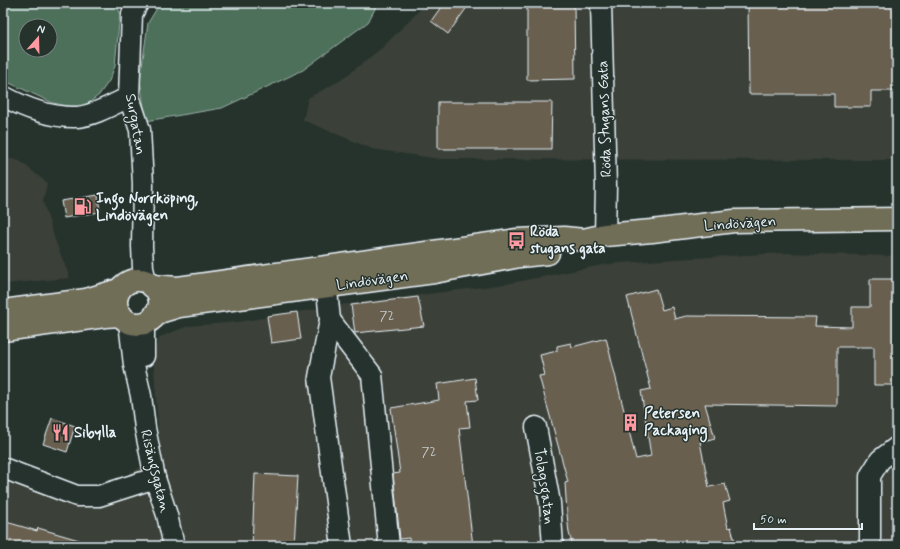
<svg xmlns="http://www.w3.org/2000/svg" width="900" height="549" font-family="Mynerve,sans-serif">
<rect width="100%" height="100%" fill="#26332d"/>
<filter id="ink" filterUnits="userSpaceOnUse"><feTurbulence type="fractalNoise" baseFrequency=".025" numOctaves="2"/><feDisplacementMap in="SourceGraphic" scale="8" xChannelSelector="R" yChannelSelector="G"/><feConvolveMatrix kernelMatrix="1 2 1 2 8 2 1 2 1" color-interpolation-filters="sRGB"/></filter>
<g filter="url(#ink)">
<g fill="#3a4038">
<polygon points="427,3 897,3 897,160 440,159 372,149 303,120 308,98 341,80 383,47"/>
<polygon points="3,157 20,161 47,183 43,202 55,240 70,278 3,284"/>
<polygon points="783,253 897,256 897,546 3,546 3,461 88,490 118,480 160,456 153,354 160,337 188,326 238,322 333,306 506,284 607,264 692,258"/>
</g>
<g fill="#4e705a" stroke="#9bb0a9" fill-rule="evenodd">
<path d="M3 3H118L116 5 120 12 115 66 109 81 99 95 86 105 78 108 53 103 3 80ZM26 26H50V50H26Z"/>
<polygon points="160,3 378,3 368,22 303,70 222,108 146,121 140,80 148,23"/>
</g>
<g fill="#675f50" stroke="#e8f1f8">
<polygon points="444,3 470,3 448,34 431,21"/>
<polygon points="527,3 574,3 575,79 527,80"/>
<polygon points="748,3 897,3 897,91 871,91 871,107 834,107 834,94 749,94"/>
<polygon points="438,102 552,102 551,149 438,149"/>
<polygon points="98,195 100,212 64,218 61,201"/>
<polygon points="870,279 897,279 897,385 874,385 874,347 837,347 837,406 705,404 715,438 700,442 709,487 725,484 730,501 723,503 728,528 731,527 736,546 573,546 569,533 567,514 565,483 568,482 539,376 545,375 540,355 557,351 557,346 571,343 572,347 606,338 636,459 651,456 641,391 651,389 627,297 656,289 662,310 672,307 675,319 686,316 816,317 815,326 852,327 852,307 870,307"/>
<polygon points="418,297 424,326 355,333 351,305"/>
<polygon points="297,312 301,339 271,343 267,316"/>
<polygon points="475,378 478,400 467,401 470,427 459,428 473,546 410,546 409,538 400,539 393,474 400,473 391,408 439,400 437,384"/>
<polygon points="52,418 75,426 67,452 43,444"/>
<polygon points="255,474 298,476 294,546 252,546"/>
<polygon points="3,521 37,531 38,528 89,543 89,546 3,546"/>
</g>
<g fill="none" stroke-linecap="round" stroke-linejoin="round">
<defs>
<g id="minor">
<polyline points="138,3 132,14 129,97 140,130 143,184 142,246 143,268 146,281"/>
<polyline points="601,3 606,186 605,235"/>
<path d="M3 96C25 108 52 118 77 117 93 116 114 104 129 97"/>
<polyline points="325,271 330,320 319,377 342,546"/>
<polyline points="330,320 372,375 389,546"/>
<polyline points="129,322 134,365 141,396 145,428 155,478 167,515 174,546"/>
<polyline points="144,356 144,323"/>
<polyline points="536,427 550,503 553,546"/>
<polyline points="3,468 77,496 99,496 155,478"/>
<polyline points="870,546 870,476 880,460 897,447"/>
</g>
<g id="major">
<circle cx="138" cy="302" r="22"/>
<polyline points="152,286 178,288 517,240 564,238 584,240 605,235 652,231 734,221 897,219"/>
<polyline points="3,311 86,300 119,290"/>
<polyline points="156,313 179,306 434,272 520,256 548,253"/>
<polyline points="3,330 105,316 121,315"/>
</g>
</defs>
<use href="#minor" stroke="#e8f1f8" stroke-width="23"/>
<use href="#major" stroke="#e8f1f8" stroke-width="25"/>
<use href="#minor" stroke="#26332d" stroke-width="20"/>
<use href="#major" stroke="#716e59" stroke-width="22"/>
</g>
</g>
<defs>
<symbol id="fuel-bare" viewBox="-9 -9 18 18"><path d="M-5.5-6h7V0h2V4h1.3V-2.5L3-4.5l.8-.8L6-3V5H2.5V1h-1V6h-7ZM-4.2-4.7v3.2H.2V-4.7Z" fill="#ff9aa2" stroke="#26332d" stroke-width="2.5" paint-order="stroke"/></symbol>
<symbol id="bus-bare" viewBox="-9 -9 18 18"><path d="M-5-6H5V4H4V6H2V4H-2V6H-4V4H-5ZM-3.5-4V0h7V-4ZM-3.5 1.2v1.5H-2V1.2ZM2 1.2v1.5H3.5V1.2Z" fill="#ff9aa2" stroke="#26332d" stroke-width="2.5" paint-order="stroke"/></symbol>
<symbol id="building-bare" viewBox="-9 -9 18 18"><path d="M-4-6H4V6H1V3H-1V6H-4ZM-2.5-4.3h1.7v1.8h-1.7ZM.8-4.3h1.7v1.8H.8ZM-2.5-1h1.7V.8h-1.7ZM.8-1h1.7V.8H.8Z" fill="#ff9aa2" stroke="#26332d" stroke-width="2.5" paint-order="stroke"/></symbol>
<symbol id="restaurant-bare" viewBox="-9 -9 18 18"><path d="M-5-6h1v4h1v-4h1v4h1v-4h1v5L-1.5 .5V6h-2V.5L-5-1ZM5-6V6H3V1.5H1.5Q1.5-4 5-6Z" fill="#ff9aa2" stroke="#26332d" stroke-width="2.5" paint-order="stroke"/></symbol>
</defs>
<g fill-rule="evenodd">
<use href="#fuel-bare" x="70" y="194" width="25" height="25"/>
<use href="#bus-bare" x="504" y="228" width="25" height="25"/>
<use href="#building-bare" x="618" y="410" width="25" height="25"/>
<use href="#restaurant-bare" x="48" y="420" width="25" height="25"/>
</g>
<g text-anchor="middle" stroke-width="3" stroke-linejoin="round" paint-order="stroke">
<g font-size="13" fill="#c8ccce">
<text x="387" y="320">72</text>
<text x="429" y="456">72</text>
</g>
<g font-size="15" fill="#e8f1f8" stroke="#26332d">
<text transform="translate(604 119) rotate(-92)" y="5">Röda Stugans Gata</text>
<text transform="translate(136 124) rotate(80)" y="5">Surgatan</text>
<text transform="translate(740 223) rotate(-4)" y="5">Lindövägen</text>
<text transform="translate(372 280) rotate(-8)" y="5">Lindövägen</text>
<text transform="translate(156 471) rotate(76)" y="5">Risängsgatan</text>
<text transform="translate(545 486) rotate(82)" y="5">Tolagsgatan</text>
</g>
<g font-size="15" font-weight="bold" fill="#e8f1f8" stroke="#26332d" text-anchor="start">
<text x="96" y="203">Ingo Norrköping,<tspan x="96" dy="17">Lindövägen</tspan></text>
<text x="530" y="236">Röda<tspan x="530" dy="17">stugans gata</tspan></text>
<text x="644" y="418">Petersen<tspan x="644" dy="17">Packaging</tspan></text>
<text x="74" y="437">Sibylla</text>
</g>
</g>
<rect width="900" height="549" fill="none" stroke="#26332d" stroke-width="16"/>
<rect x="8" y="8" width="884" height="533" fill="none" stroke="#e8f1f8" stroke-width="1.5" filter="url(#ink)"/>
<g transform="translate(38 38) rotate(20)"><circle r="19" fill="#26332d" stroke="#747f7e"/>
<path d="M0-3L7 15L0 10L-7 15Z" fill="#ff9aa2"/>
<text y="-6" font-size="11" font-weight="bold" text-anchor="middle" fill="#e8f1f8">N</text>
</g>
<path d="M754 523v6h108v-6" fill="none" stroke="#e8f1f8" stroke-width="2"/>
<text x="760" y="523" font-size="12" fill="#e8f1f8" stroke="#26332d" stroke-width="3" paint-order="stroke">50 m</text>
</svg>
